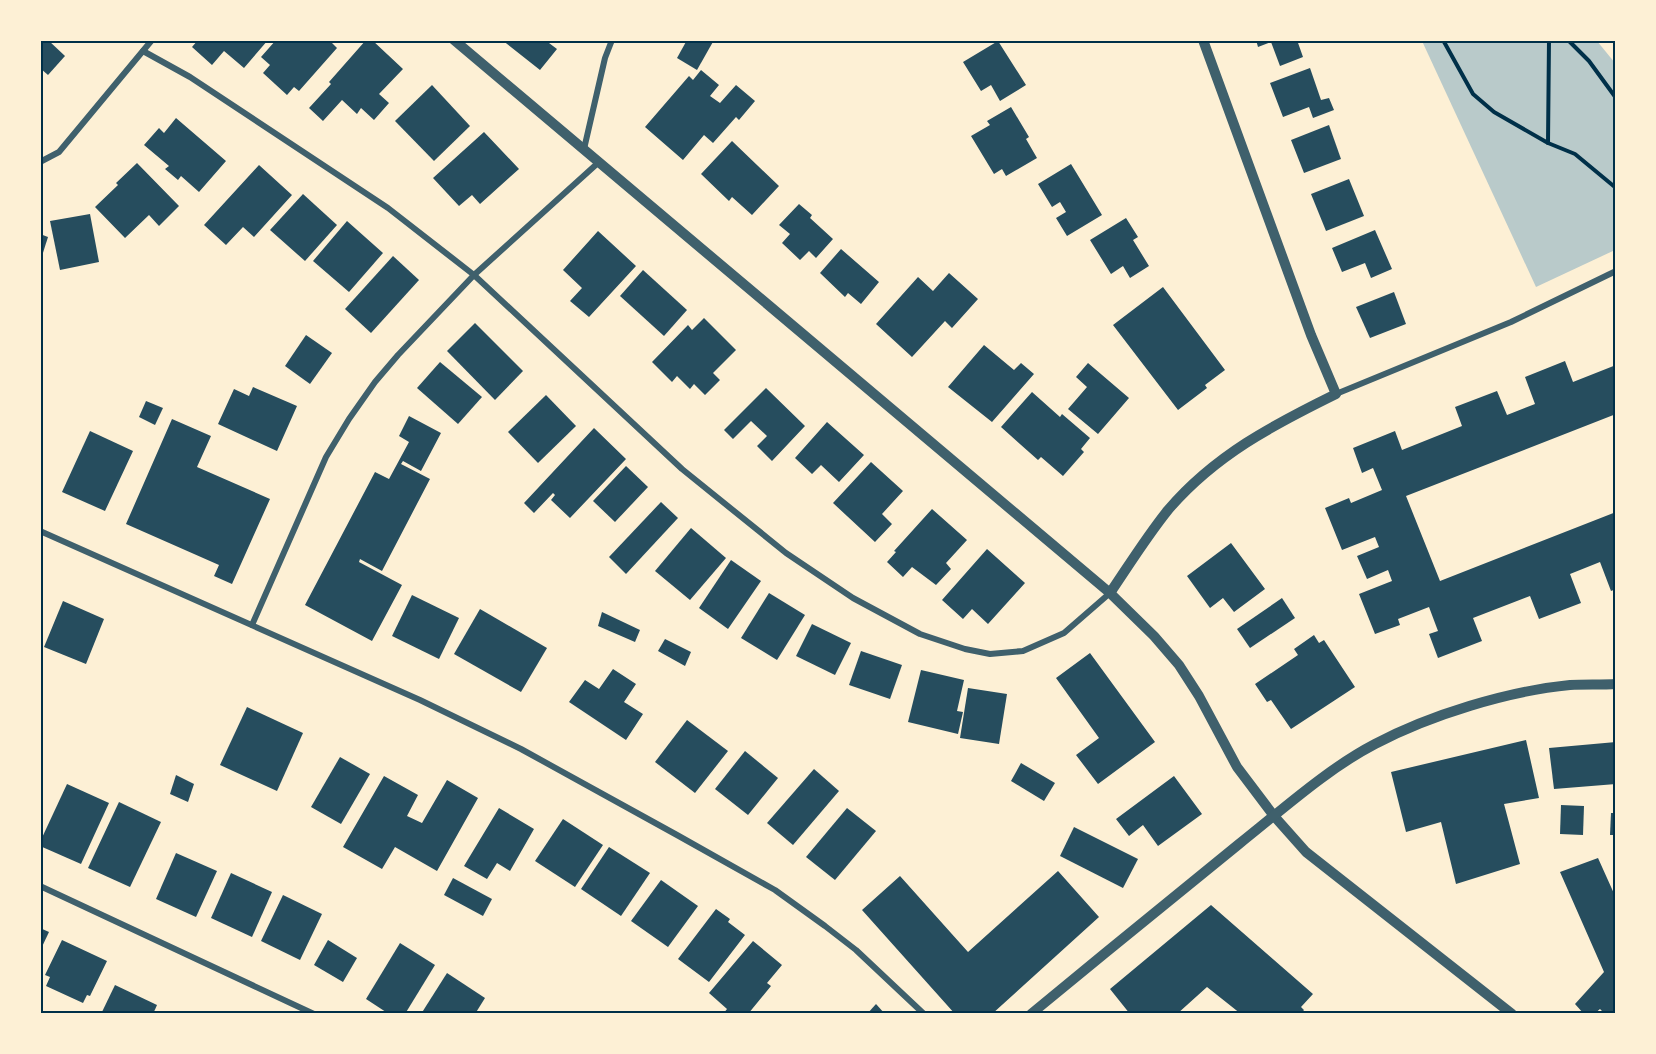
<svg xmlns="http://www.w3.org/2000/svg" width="1656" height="1054" font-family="'IBM Plex Sans',sans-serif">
<rect width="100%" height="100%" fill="#fdf0d5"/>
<polygon fill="#b9caca" points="1422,41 1597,41 1615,63 1615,250 1536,287"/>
<g fill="#264d5e">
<polygon points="40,40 48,40 65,56 48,75 40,68"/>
<polygon points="198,40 268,40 244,68 224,51 212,65 192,47"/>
<polygon points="276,40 329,40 337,48 299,91 294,87 287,95 263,73 270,65 261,57"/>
<polygon points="366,40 372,40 403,69 379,94 389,103 374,120 361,108 357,114 342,100 323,121 309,108 331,84 329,82"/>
<polygon points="502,40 551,40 549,43 557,49 540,70"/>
<polygon points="687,40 714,40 697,70 677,58"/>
<polygon points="1256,40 1297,40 1303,57 1280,66 1271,42 1258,47"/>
<polygon points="998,41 1026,85 1000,101 991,85 981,91 963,62"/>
<polygon points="1310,68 1321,100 1329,98 1334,110 1313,118 1309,107 1283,117 1270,83"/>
<polygon points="701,70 719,85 710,96 720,103 736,85 755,101 739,120 736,117 713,143 704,135 683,160 645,127 689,76 693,80"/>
<polygon points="432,85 470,126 434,161 395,121"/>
<polygon points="1011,107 1029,137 1026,139 1037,158 1006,176 1002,169 994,174 971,136 990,125 987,121"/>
<polygon points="176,118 226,161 199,192 181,176 178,180 165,169 169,166 144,145 159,128 164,133"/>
<polygon points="1329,125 1341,159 1304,173 1291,140"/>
<polygon points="484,132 519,169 480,204 472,195 459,206 433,178"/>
<polygon points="732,141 779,186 752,215 732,197 729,201 701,174"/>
<polygon points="137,163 179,206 159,226 149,215 125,238 95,207 118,185 116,183"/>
<polygon points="1071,164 1102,215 1067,236 1056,218 1066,212 1060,202 1052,207 1038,184"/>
<polygon points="259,165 292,195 254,237 243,227 226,245 204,225"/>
<polygon points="1349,179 1364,216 1326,231 1311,194"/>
<polygon points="303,194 337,225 305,261 270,230"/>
<polygon points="799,204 812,215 810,218 833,239 816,258 809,251 800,260 782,243 790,234 779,225"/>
<polygon points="90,214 99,262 60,270 50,221"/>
<polygon points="1126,218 1138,237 1133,240 1149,266 1130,278 1123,266 1111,274 1090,240"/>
<polygon points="347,221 383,253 349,292 313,261"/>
<polygon points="1375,230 1392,269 1371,278 1365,263 1342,272 1332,248"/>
<polygon points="598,231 636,266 589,317 570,301 582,288 563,270"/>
<polygon points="40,234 48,237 41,259 40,259"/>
<polygon points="841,249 879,282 861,304 848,293 845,297 820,273"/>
<polygon points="393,256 419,280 371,333 345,309"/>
<polygon points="643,270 687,310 664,336 620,296"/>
<polygon points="949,273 978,299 952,328 945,321 912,357 876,324 918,277 933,291"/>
<polygon points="1163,287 1225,370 1205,385 1207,388 1178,410 1113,325"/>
<polygon points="1394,292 1406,324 1370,338 1356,307"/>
<polygon points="704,318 736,350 713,373 720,380 705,395 694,384 690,389 677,376 672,382 652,362 688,325 692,330"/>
<polygon points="475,323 523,371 495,400 447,351"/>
<polygon points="306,335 332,353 310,384 285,366"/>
<polygon points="984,345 1014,370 1021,363 1034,374 992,422 948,387"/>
<polygon points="1565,361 1573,382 1616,365 1616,414 1406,496 1440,581 1616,512 1616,589 1611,591 1600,562 1570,574 1581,603 1539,619 1530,596 1473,618 1482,641 1438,658 1429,634 1438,631 1429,607 1398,619 1400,625 1375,634 1359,594 1392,581 1388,570 1367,579 1357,556 1379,547 1375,537 1342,550 1325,508 1349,498 1351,503 1382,490 1373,468 1362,473 1353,448 1395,431 1402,450 1462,426 1455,407 1497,391 1507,415 1535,404 1525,377"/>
<polygon points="440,362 482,397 458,424 417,388"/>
<polygon points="1088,363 1129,398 1098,434 1068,409 1087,387 1076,377"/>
<polygon points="253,387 297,406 277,451 218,424 234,389 249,396"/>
<polygon points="766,388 805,426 772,461 757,446 767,436 751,421 733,439 724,430"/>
<polygon points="1032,392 1060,417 1062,414 1090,438 1081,449 1084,452 1063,476 1041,457 1038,460 1001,427"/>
<polygon points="546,395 576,426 538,463 508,432"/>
<polygon points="146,401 163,408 155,425 139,417"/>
<polygon points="409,416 441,433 421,471 403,461 401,464 430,479 382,571 360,559 359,562 402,585 372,641 305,605 375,472 389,479 409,442 399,436"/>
<polygon points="172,419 211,436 197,467 270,499 232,584 214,576 219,565 126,524"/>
<polygon points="827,422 864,455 839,482 821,465 812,474 795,458"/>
<polygon points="594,428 626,459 570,518 551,500 555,495 553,493 534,513 524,503"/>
<polygon points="90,431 133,451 105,511 62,492"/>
<polygon points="871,462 903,491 882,514 892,524 875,542 833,503"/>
<polygon points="626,466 648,487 615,522 593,501"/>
<polygon points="661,502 678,518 626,574 609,557"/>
<polygon points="932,509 967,540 946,563 951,569 936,585 912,567 903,577 887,562 896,552 894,551"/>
<polygon points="691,528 726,558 690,600 655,571"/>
<polygon points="1231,543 1265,589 1234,612 1223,598 1210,608 1187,576"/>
<polygon points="987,549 1025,583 988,624 972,609 963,619 942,600"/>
<polygon points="731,560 761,581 728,629 699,608"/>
<polygon points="769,593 805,615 777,660 741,638"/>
<polygon points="412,595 459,618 439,659 392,636"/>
<polygon points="1282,598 1295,618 1250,648 1237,629"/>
<polygon points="63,601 104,619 86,664 44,647"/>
<polygon points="480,609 547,648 521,692 454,654"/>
<polygon points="602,612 640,630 635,642 598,626"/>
<polygon points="812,624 851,643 835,675 796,656"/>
<polygon points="1314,635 1319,643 1324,640 1355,687 1291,729 1271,700 1267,702 1255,684 1298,655 1294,649"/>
<polygon points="665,639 691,652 685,666 658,651"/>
<polygon points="861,651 902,665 890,699 849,685"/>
<polygon points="1090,653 1155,742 1098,784 1076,755 1099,738 1056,678"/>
<polygon points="613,669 636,684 624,702 643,714 626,740 569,702 585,680 599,689"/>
<polygon points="921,670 964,680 957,711 963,712 958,734 908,722"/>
<polygon points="968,688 1007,694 999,744 960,738"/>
<polygon points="247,707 303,733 277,791 220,765"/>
<polygon points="687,720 728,751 695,793 655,762"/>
<polygon points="1526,740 1539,798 1504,804 1520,864 1456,884 1441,822 1406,832 1391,772"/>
<polygon points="1616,742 1616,784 1554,789 1549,748"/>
<polygon points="745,751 778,778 748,815 715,789"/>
<polygon points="340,757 370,774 341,824 311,807"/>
<polygon points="1021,763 1055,783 1044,801 1011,781"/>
<polygon points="814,769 839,791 793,845 767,823"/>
<polygon points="176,775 194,784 188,802 170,794"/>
<polygon points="384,776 418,795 407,816 422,823 447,780 478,798 437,871 395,847 382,869 343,847"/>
<polygon points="1174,776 1202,814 1158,846 1143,825 1129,836 1116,819"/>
<polygon points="67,784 109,803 81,864 40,846 40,842"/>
<polygon points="119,802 161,822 130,887 88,868"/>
<polygon points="1561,805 1584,806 1583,835 1560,834"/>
<polygon points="499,808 534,829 510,871 497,863 487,879 464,866"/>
<polygon points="847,808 876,831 835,880 806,857"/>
<polygon points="1611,813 1616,813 1616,835 1610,835"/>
<polygon points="563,819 603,845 575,887 535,861"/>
<polygon points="1074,827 1138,859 1123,888 1060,856"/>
<polygon points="609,847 650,873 621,916 581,889"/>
<polygon points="176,853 217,871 196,917 156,899"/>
<polygon points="1598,858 1616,898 1616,1014 1605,1014 1600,1009 1594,1014 1584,1014 1575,1004 1604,972 1560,872"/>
<polygon points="1058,871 1099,917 992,1014 955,1014 862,910 900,876 968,952"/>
<polygon points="231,873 272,892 252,937 211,918"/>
<polygon points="453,878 492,899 483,916 444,895"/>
<polygon points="661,880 698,906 668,947 631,921"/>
<polygon points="283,895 322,914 300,960 261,941"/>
<polygon points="1211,905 1313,994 1301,1007 1304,1010 1301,1014 1241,1014 1207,987 1177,1014 1130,1014 1110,989"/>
<polygon points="716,909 730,919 728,922 745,935 709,982 678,959"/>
<polygon points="40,928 49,932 40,951"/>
<polygon points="62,940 107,961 90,996 87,995 83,1003 46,986 50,977 45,975"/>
<polygon points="328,940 357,958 343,982 314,965"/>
<polygon points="753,941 782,965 767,983 771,986 748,1014 723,1014 727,1009 709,993"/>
<polygon points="400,943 435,965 405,1014 389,1014 366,999"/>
<polygon points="447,973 485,998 475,1014 421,1014"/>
<polygon points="115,985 157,1005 153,1014 101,1014"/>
<polygon points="876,1004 885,1014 867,1014"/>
</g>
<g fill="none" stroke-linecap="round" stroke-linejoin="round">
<g stroke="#003049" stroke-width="4">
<polyline points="1443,40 1473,94 1494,112 1548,143 1575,154 1616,188"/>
<polyline points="1568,40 1589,61 1616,98"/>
<polyline points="1548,143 1549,40"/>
</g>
<g stroke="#3f606c" stroke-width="6">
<polyline points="143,51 190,77 388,208 474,275 682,469 786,553 853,598 920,634 965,649 990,654 1023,651 1064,633 1110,593"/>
<polyline points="584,149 605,58 612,40"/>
<polyline points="40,162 59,152 152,40"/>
<polyline points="1336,394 1511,322 1616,271"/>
<polyline points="40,531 420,700 521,749 677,835 775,890 825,926 856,950 924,1014"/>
<polyline points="252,625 326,457 349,419 375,382 398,355 474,275 599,162"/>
<polyline points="40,886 314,1014"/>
</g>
<g stroke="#3f606c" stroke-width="10">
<polyline points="454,40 1110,593 1154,636 1179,665 1199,696 1237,767 1274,816 1306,852 1512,1014"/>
<path d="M1110 593C1129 565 1147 536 1168 510 1215 455 1273 425 1336 394L1311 335 1203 40"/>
<path d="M1031 1014C1100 957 1170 900 1239 844 1282 810 1327 769 1375 744 1430 715 1508 691 1570 685 1585 684 1600 685 1616 684"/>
</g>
</g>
<rect width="1656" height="1054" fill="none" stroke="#fdf0d5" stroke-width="84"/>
<rect x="42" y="42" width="1572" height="970" fill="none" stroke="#003049" stroke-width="2"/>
</svg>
